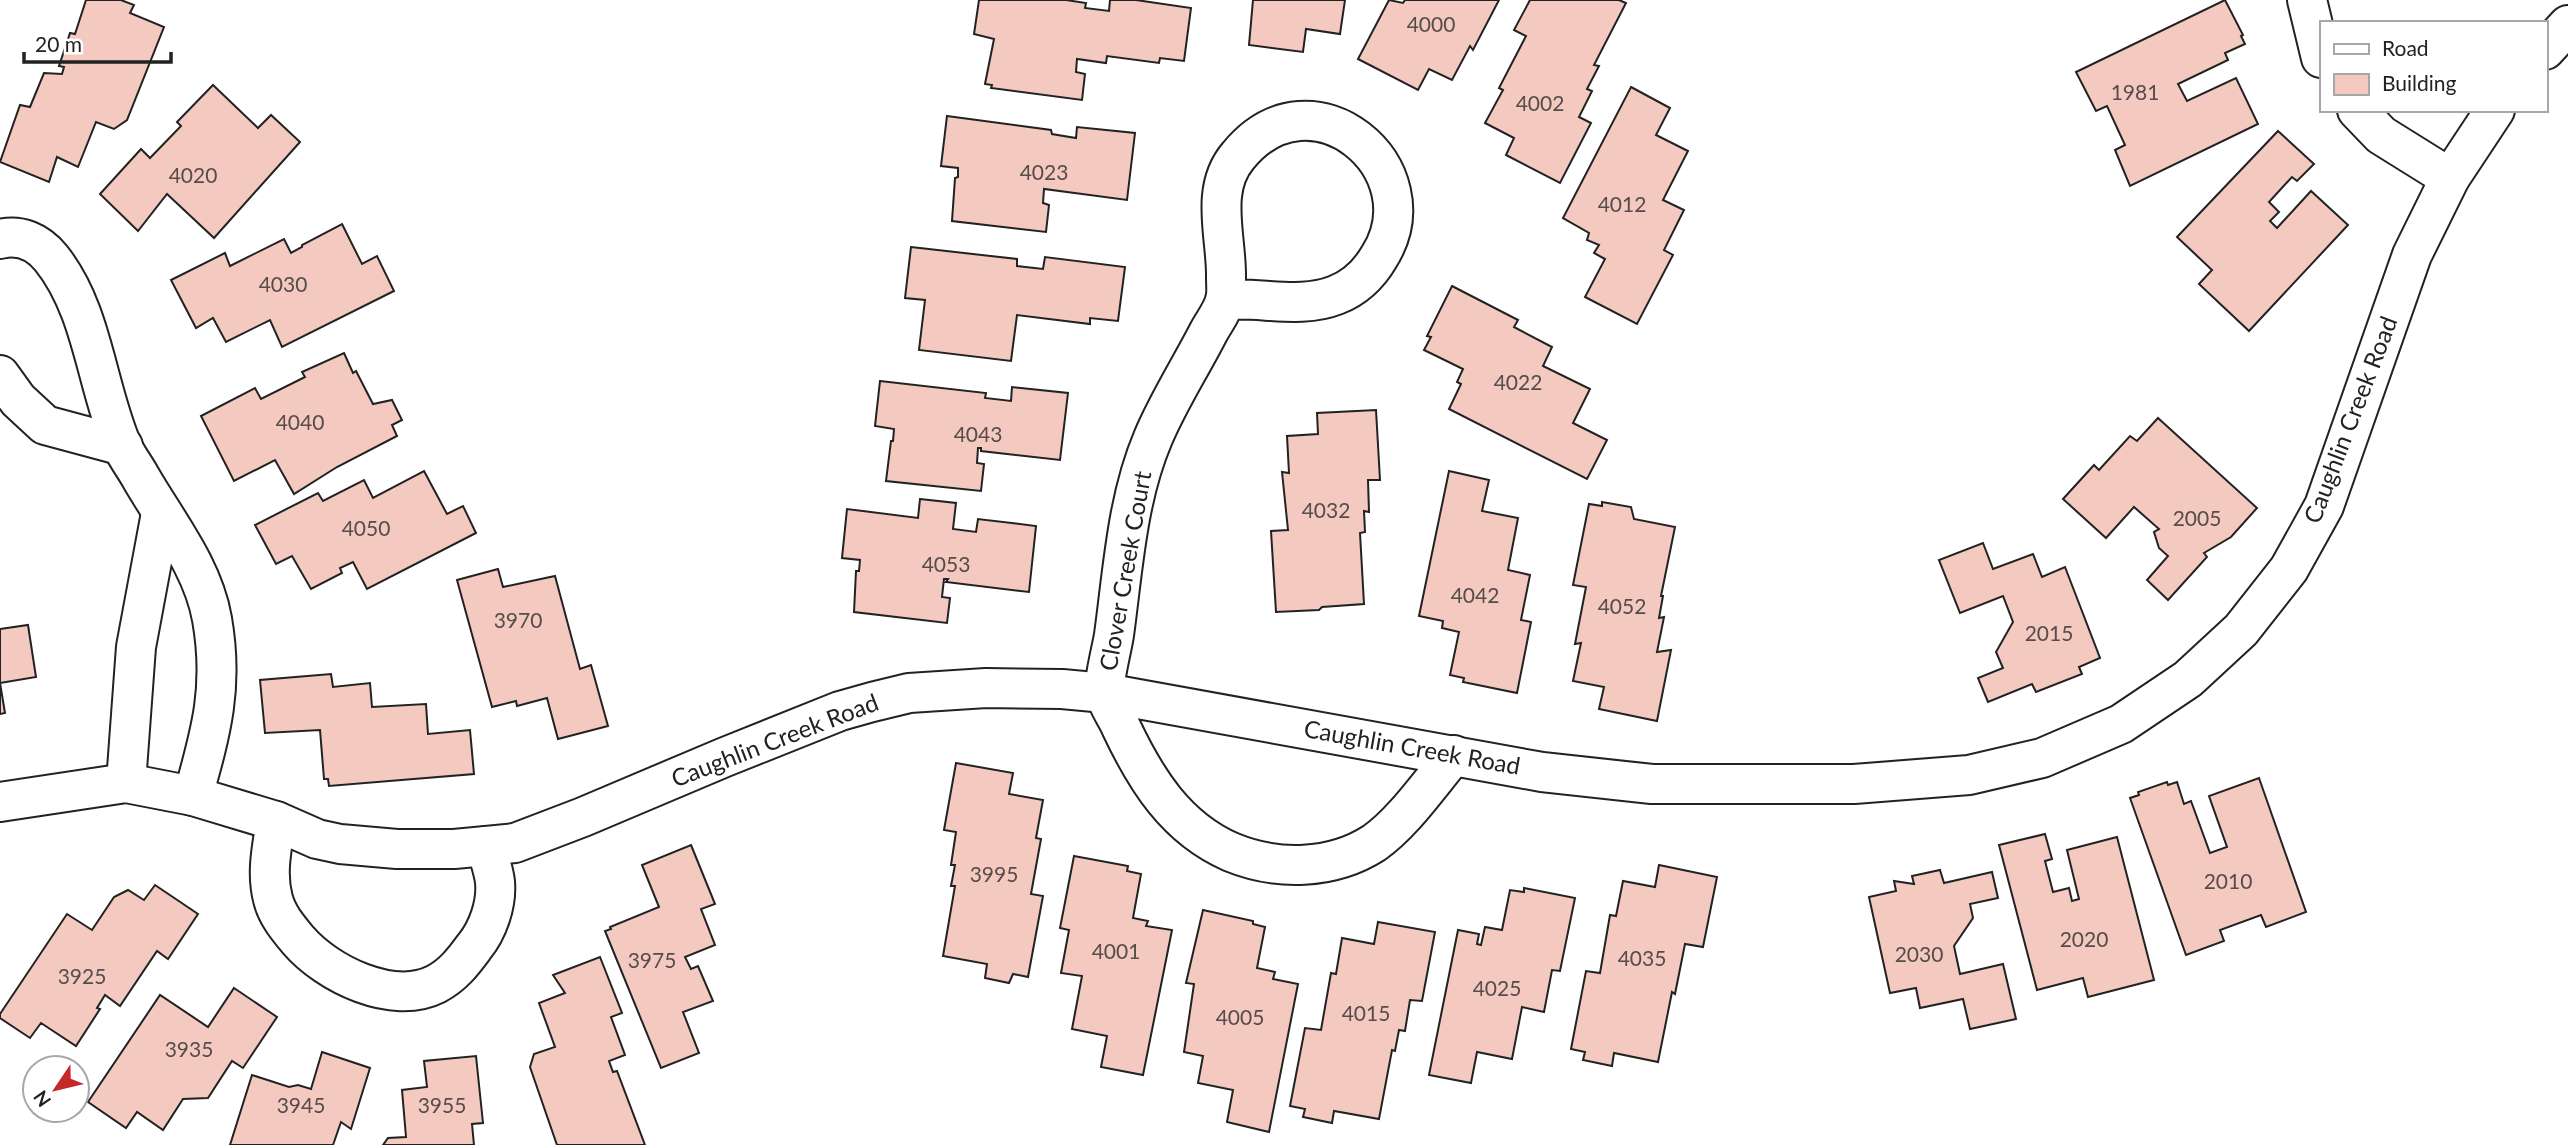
<svg xmlns="http://www.w3.org/2000/svg" width="2568" height="1145" font-family="Lato,sans-serif">
<rect width="100%" height="100%" fill="#fff"/>
<g fill="#f3c9c0" stroke="#222" stroke-width="2">
<polygon points="86,0 121,0 134,5 130,13 164,27 127,120 114,129 96,122 78,167 57,157 49,182 0,162 20,105 30,107 44,73 62,74 64,67 59,66 70,33 75,34"/>
<polygon points="979,0 1066,0 1086,3 1085,8 1109,11 1110,0 1136,0 1191,8 1184,61 1160,58 1159,63 1107,56 1106,63 1077,59 1076,72 1085,74 1082,100 991,88 992,85 985,84 994,39 974,34"/>
<polygon points="1253,0 1345,0 1340,34 1306,29 1303,52 1249,45"/>
<polygon points="1389,0 1403,3 1405,0 1499,0 1473,50 1470,46 1452,80 1429,69 1418,90 1358,59"/>
<polygon points="1530,0 1619,0 1626,3 1594,65 1599,66 1587,89 1592,91 1579,117 1591,123 1560,183 1506,155 1514,138 1485,123 1503,90 1499,88 1526,36 1514,30"/>
<polygon points="2225,0 2243,35 2241,36 2245,44 2225,53 2228,60 2178,84 2187,101 2236,78 2258,124 2130,186 2115,150 2125,145 2107,106 2096,111 2076,72"/>
<polygon points="213,85 258,128 271,115 300,142 214,238 167,194 138,231 100,194 141,149 150,158 181,126 177,122"/>
<polygon points="1631,87 1670,108 1656,135 1688,151 1663,200 1684,210 1664,250 1673,255 1637,324 1585,297 1605,259 1594,253 1599,245 1587,240 1589,233 1563,218"/>
<polygon points="947,116 1051,130 1052,134 1076,138 1077,127 1135,133 1127,200 1044,189 1043,203 1049,205 1046,232 952,221 955,178 958,177 958,168 941,166"/>
<polygon points="2278,131 2314,164 2297,181 2292,177 2269,202 2279,212 2270,221 2277,228 2311,191 2348,225 2249,331 2199,284 2212,270 2177,237"/>
<polygon points="342,224 362,264 377,256 394,291 282,347 270,320 226,342 213,318 196,328 171,280 225,253 230,266 284,239 291,253 302,247 302,245"/>
<polygon points="911,247 1017,259 1017,266 1043,269 1045,257 1125,267 1118,321 1090,318 1090,324 1017,315 1011,361 919,350 925,300 905,298"/>
<polygon points="1452,286 1518,320 1514,327 1552,347 1543,366 1590,389 1573,423 1607,440 1587,479 1449,409 1461,384 1457,382 1463,369 1424,350 1431,337 1427,336"/>
<polygon points="344,353 353,373 356,371 373,404 392,400 402,420 392,425 397,436 337,467 294,494 275,460 234,481 201,416 255,388 261,399 305,377 302,372"/>
<polygon points="880,381 986,393 985,398 1011,401 1012,387 1068,393 1060,460 981,451 981,448 978,448 977,463 984,464 981,491 886,481 891,441 893,441 894,429 875,426"/>
<polygon points="1376,410 1380,480 1368,480 1369,512 1364,511 1365,532 1360,533 1364,604 1322,607 1319,610 1276,612 1271,531 1288,530 1282,472 1289,473 1287,436 1318,434 1317,413"/>
<polygon points="2158,418 2257,508 2231,537 2204,553 2207,557 2168,600 2147,580 2168,556 2159,548 2154,532 2159,529 2134,507 2106,538 2063,499 2094,465 2099,470 2130,436 2137,441"/>
<polygon points="424,471 447,514 463,506 476,533 367,589 353,562 340,568 342,573 311,589 292,556 276,564 255,525 318,493 323,501 364,480 373,498"/>
<polygon points="1449,471 1489,480 1482,511 1518,518 1508,570 1530,575 1521,620 1531,622 1517,693 1463,682 1464,678 1450,675 1459,632 1442,628 1443,621 1419,616"/>
<polygon points="920,499 956,503 953,529 976,532 978,519 1036,526 1029,592 946,582 948,579 944,579 942,597 950,598 947,623 854,612 856,571 859,571 860,560 842,558 847,509 918,518"/>
<polygon points="1602,502 1631,507 1634,519 1675,527 1661,596 1663,596 1659,618 1664,617 1657,652 1671,650 1657,721 1599,709 1604,687 1573,681 1581,643 1575,644 1586,587 1573,585 1589,504 1602,506"/>
<polygon points="1983,543 1993,569 2033,554 2042,577 2065,567 2100,658 2079,667 2082,674 2036,692 2032,684 1988,702 1978,678 2003,668 1996,652 2013,622 2003,596 1960,613 1939,560"/>
<polygon points="498,569 503,587 555,576 580,669 591,665 608,726 558,739 547,698 517,706 516,701 492,707 457,580"/>
<polygon points="28,625 36,677 0,683 5,713 0,714 0,629"/>
<polygon points="331,674 333,687 370,683 372,707 426,704 428,734 470,730 474,774 329,786 328,779 324,779 320,730 265,733 260,680"/>
<polygon points="956,763 1013,773 1009,794 1043,800 1036,838 1041,839 1031,894 1043,896 1028,977 1013,974 1009,983 985,978 987,964 943,956 955,886 951,886 955,865 951,865 956,832 944,830"/>
<polygon points="2259,778 2306,912 2266,927 2261,915 2220,930 2224,941 2186,955 2130,798 2139,795 2138,792 2167,782 2168,785 2177,782 2184,804 2191,801 2210,853 2227,847 2209,796"/>
<polygon points="2045,834 2052,859 2045,861 2053,892 2069,888 2072,901 2079,899 2067,850 2117,837 2154,980 2088,997 2083,978 2037,990 1999,845"/>
<polygon points="691,845 715,904 701,909 715,945 685,957 691,969 698,966 713,1001 683,1012 699,1053 661,1068 605,931 611,929 610,927 659,907 642,865"/>
<polygon points="1074,856 1128,866 1127,871 1141,874 1133,918 1148,921 1146,926 1172,930 1143,1075 1101,1067 1107,1036 1072,1029 1082,976 1061,973 1069,930 1060,928"/>
<polygon points="1659,865 1717,877 1703,947 1685,944 1675,994 1672,992 1658,1062 1614,1053 1612,1066 1583,1060 1585,1052 1571,1049 1586,971 1600,973 1610,915 1616,916 1623,881 1655,887"/>
<polygon points="1940,870 1944,883 1992,872 1998,898 1970,904 1973,918 1954,946 1960,974 2003,964 2016,1019 1970,1029 1963,999 1920,1008 1916,988 1890,993 1869,897 1896,891 1894,881 1914,884 1912,876"/>
<polygon points="155,885 198,914 168,959 157,951 120,1006 105,995 97,1008 100,1009 76,1046 41,1023 30,1038 0,1018 0,1014 67,914 92,930 114,897 128,890 144,900"/>
<polygon points="1524,888 1575,898 1560,971 1552,970 1544,1012 1522,1007 1512,1059 1477,1052 1471,1083 1429,1075 1458,930 1479,934 1477,944 1481,945 1485,927 1502,930 1510,890 1524,892"/>
<polygon points="1203,910 1253,921 1253,924 1265,927 1257,968 1275,972 1273,979 1298,984 1269,1132 1227,1122 1233,1090 1198,1083 1203,1056 1184,1052 1194,984 1186,983"/>
<polygon points="1378,922 1435,932 1422,1001 1410,1000 1405,1031 1399,1030 1395,1051 1392,1050 1379,1119 1334,1111 1332,1123 1303,1117 1305,1109 1290,1106 1305,1028 1321,1030 1331,973 1336,974 1342,938 1374,944"/>
<polygon points="600,957 622,1013 611,1017 625,1055 609,1061 613,1072 617,1071 645,1145 557,1145 530,1067 534,1054 555,1047 539,1003 565,993 553,975"/>
<polygon points="234,988 277,1017 243,1068 232,1061 208,1098 183,1099 163,1130 137,1112 126,1128 88,1102 160,995 208,1027"/>
<polygon points="322,1052 370,1068 351,1129 341,1122 333,1145 230,1145 252,1075 289,1087 298,1085 311,1089"/>
<polygon points="476,1056 483,1123 472,1124 474,1145 383,1145 388,1138 406,1137 402,1090 427,1087 424,1061"/>
</g>
<g fill="none" stroke-linecap="round" stroke-linejoin="round">
<defs>
<g id="minor">
<polyline points="2307,0 2321,58"/>
<polyline points="2545,50 2568,25"/>
<polyline points="2357,110 2381,135 2450,178"/>
<path d="M0 239C20 234 38 242 51 258 93 310 96 385 122 446 127 457 135 467 141 478 167 523 203 567 212 619 224 687 211 732 193 796"/>
<path d="M1226 300C1262 297 1301 309 1336 295 1354 288 1369 274 1379 257 1435 169 1312 65 1238 156 1209 190 1227 238 1226 278 1226 284 1227 294 1225 300 1223 311 1213 323 1208 333 1190 368 1168 402 1153 438 1127 499 1123 569 1114 635 1112 648 1103 682 1105 693 1107 704 1117 717 1121 727 1146 780 1176 828 1231 852 1277 871 1332 870 1374 843 1403 823 1431 782 1454 755"/>
<polyline points="0,375 18,400 45,425 123,446"/>
<polyline points="126,783 136,647 161,513"/>
<polyline points="0,802 126,783 193,796 276,821 317,839 340,844 397,849 454,849 486,846 515,843 583,817 725,757 840,711 872,702 909,693 986,688 1062,689 1105,693 1542,772 1652,784 1854,784 1969,775 2042,758 2121,724 2188,679 2241,630 2289,569 2324,506 2412,255 2450,178 2495,110"/>
<path d="M276 821C272 847 266 873 273 899 277 915 288 928 298 940 327 974 393 1006 436 984 453 975 463 962 474 947 488 930 497 904 495 882 494 871 489 858 486 846"/>
</g>
</defs>
<use href="#minor" stroke="#222" stroke-width="42"/>
<use href="#minor" stroke="#fff" stroke-width="38"/>
</g>
<g text-anchor="middle" stroke-width="5" stroke-linejoin="round" paint-order="stroke">
<g font-size="21" fill="#564c4a">
<text x="1431" y="32">4000</text>
<text x="2135" y="100">1981</text>
<text x="1540" y="111">4002</text>
<text x="1044" y="180">4023</text>
<text x="193" y="183">4020</text>
<text x="1622" y="212">4012</text>
<text x="283" y="292">4030</text>
<text x="1518" y="390">4022</text>
<text x="300" y="430">4040</text>
<text x="978" y="442">4043</text>
<text x="1326" y="518">4032</text>
<text x="2197" y="526">2005</text>
<text x="366" y="536">4050</text>
<text x="946" y="572">4053</text>
<text x="1475" y="603">4042</text>
<text x="1622" y="614">4052</text>
<text x="518" y="628">3970</text>
<text x="2049" y="641">2015</text>
<text x="994" y="882">3995</text>
<text x="2228" y="889">2010</text>
<text x="2084" y="947">2020</text>
<text x="1116" y="959">4001</text>
<text x="1919" y="962">2030</text>
<text x="1642" y="966">4035</text>
<text x="652" y="968">3975</text>
<text x="82" y="984">3925</text>
<text x="1497" y="996">4025</text>
<text x="1366" y="1021">4015</text>
<text x="1240" y="1025">4005</text>
<text x="189" y="1057">3935</text>
<text x="301" y="1113">3945</text>
<text x="442" y="1113">3955</text>
</g>
<g font-size="24" fill="#222" stroke="#fff">
<text transform="translate(2351 420) rotate(-69)" y="8">Caughlin Creek Road</text>
<text transform="translate(1126 571) rotate(-80)" y="8">Clover Creek Court</text>
<text transform="translate(775 741) rotate(-21)" y="8">Caughlin Creek Road</text>
<text transform="translate(1412 748) rotate(10)" y="8">Caughlin Creek Road</text>
</g>
</g>
<rect x="2320" y="21" width="228" height="91" fill="#ffffff" stroke="#a7a7a7" stroke-width="2"/>
<rect x="2334" y="44" width="35" height="10" fill="#ffffff" stroke="#a7a7a7" stroke-width="2"/>
<text x="2382" y="56" font-size="21" fill="#222222">Road</text>
<rect x="2334" y="74" width="35" height="21" fill="#f3c9c0" stroke="#a7a7a7" stroke-width="2"/>
<text x="2382" y="91" font-size="21" fill="#222222">Building</text>
<g transform="translate(56 1089) rotate(235)"><circle r="33" fill="#ffffff" stroke="#a7a7a7" stroke-width="2"/>
<path d="M0-5L12 26L0 18L-12 26Z" fill="#c62828"/>
<text y="-10" font-size="19" font-weight="bold" text-anchor="middle" fill="#222222">N</text>
</g>
<path d="M24 52v10h147v-10" fill="none" stroke="#222222" stroke-width="3.5"/>
<text x="35" y="52" font-size="21" fill="#222222" stroke="#ffffff" stroke-width="5" paint-order="stroke">20 m</text>
</svg>
